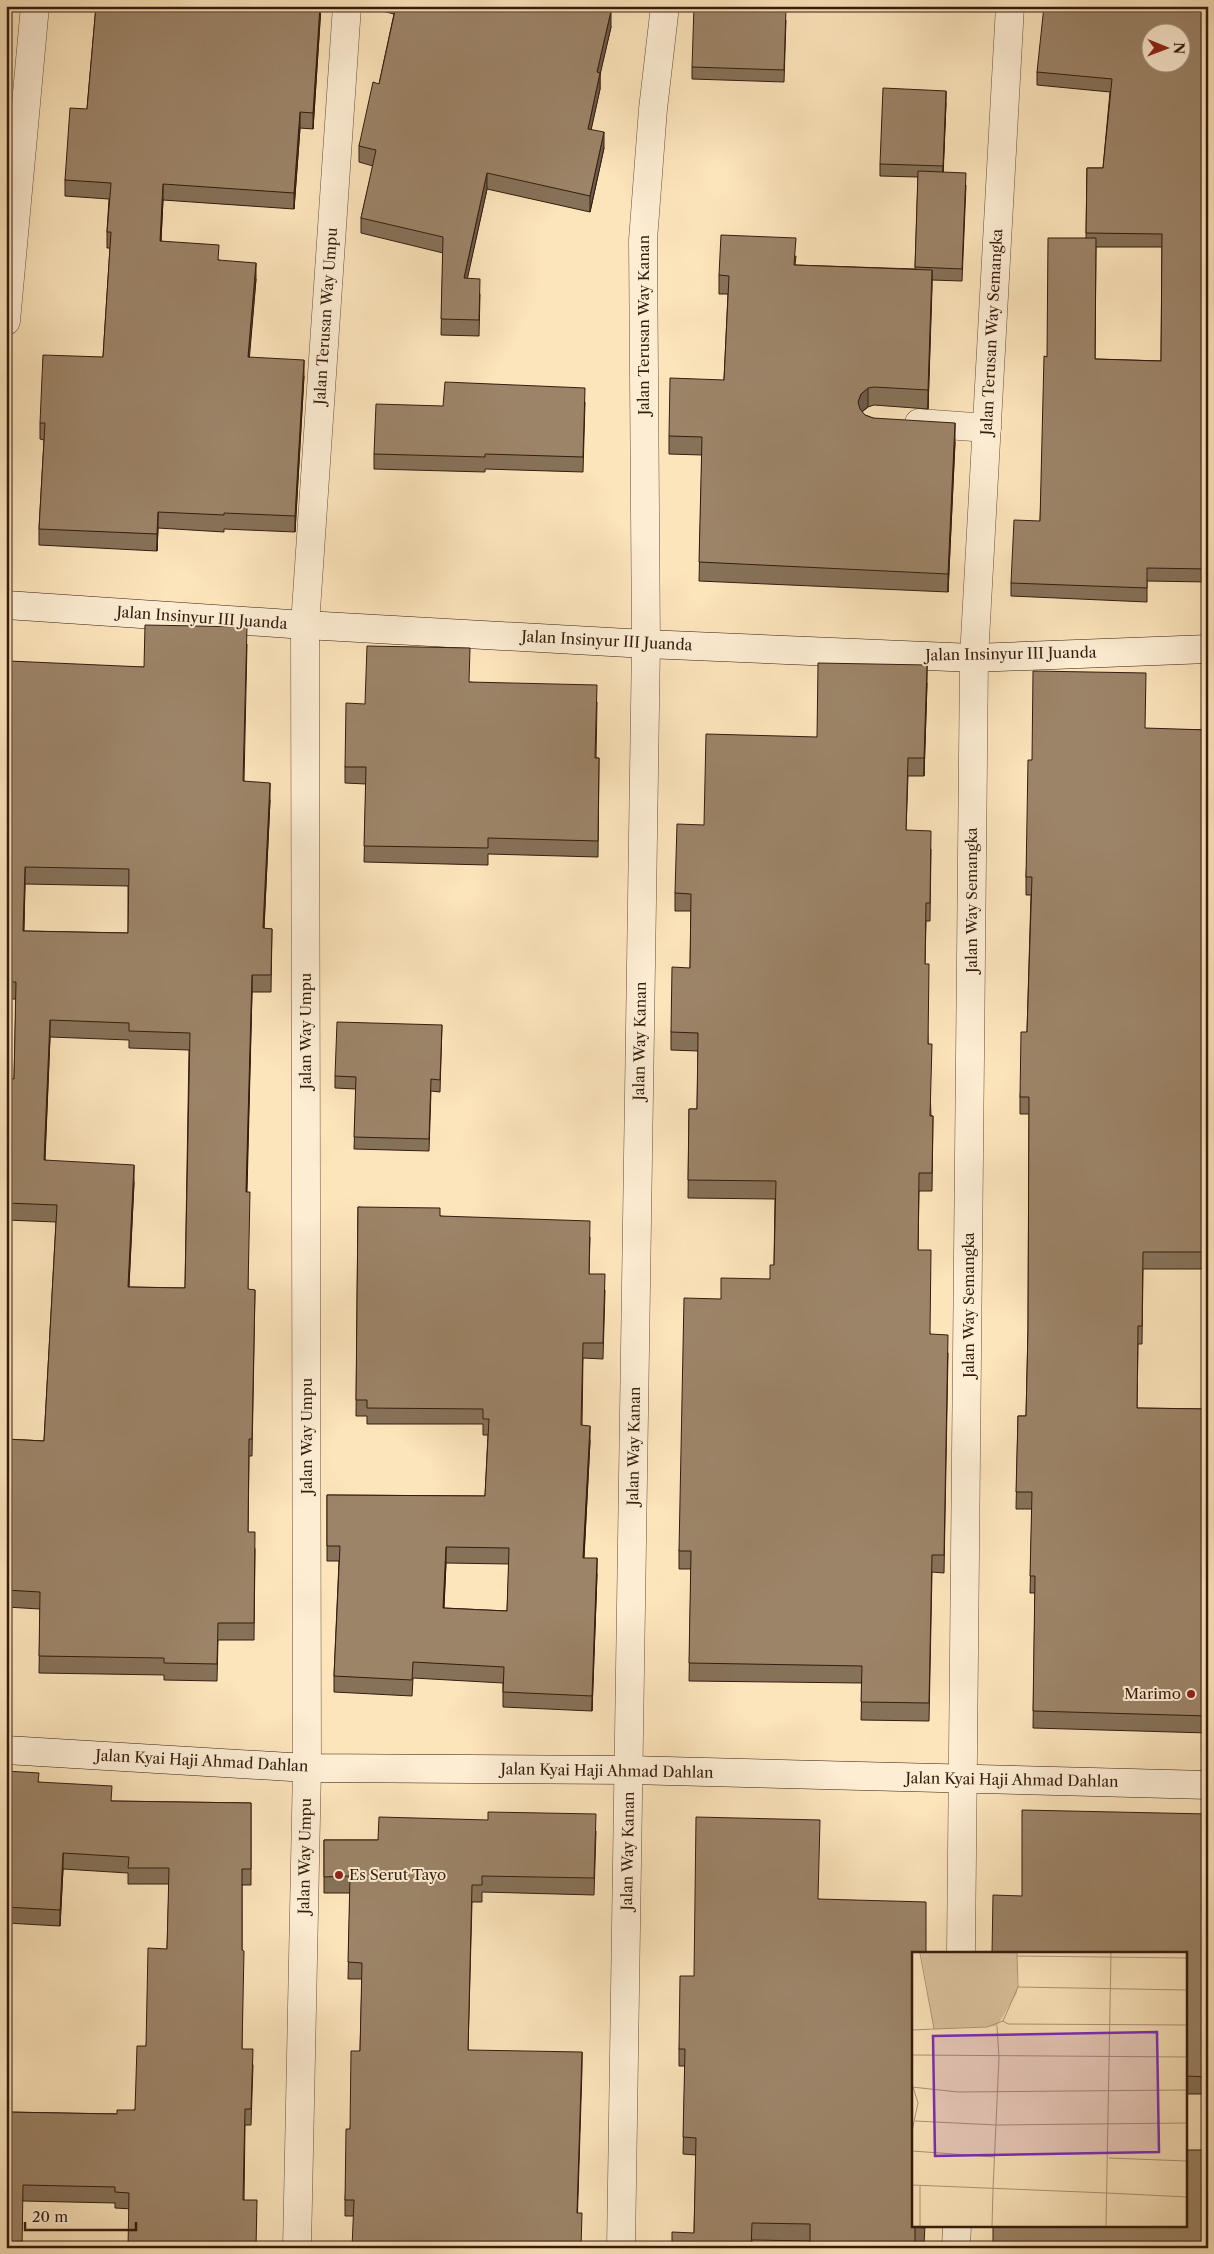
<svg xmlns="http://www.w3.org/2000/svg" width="1214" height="2254" font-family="'Libre Caslon Text',serif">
<rect width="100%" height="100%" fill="#fce4bb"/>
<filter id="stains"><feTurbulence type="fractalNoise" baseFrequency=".004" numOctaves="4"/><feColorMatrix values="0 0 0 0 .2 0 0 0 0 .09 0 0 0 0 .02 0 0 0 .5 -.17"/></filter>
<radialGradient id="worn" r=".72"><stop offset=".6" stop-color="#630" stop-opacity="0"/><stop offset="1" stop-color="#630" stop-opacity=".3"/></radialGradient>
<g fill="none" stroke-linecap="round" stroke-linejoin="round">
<defs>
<g id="street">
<polyline points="6,321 35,6"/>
<polyline points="919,423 987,428"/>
<polyline points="961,1953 974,658 1010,6"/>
<polyline points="297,2248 307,1768 305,625 347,6"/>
<polyline points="621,2248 646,644 643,240 653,109 665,6"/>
<polyline points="956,2248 957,2225"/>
</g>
<g id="secondary">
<polyline points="6,605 305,625 646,644 974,658 1208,649"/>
<polyline points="6,1750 307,1768 629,1770 1208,1785"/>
</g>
</defs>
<use href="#street" stroke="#664e3a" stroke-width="29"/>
<use href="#secondary" stroke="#341c0f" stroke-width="29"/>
<use href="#street" stroke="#fdedd3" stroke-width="28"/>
<use href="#secondary" stroke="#fdedd3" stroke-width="28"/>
</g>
<g fill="#867259" stroke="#341c0f" fill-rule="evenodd">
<polygon points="96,6 321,6 313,129 300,128 294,209 163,200 161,241 219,260 256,279 249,357 304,376 295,532 224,529 224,532 158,528 157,551 39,545 39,529 44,440 40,439 40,423 103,357 110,248 107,248 107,232 109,199 65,196 65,180 87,109"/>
<polygon points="362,6 604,6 604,9 611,27 600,73 600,89 591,129 604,148 590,212 487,189 467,278 480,294 479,336 441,335 443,253 361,233 361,218 373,166 359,162 359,146 379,84 394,14"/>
<path d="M1208 6V582L1147 581V602L1011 596V583L1040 521 1047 357 1086 238 1087 168H1103L1110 92 1037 85V72ZM1096 247H1162L1161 361 1095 359Z"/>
<polygon points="786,20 784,82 692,79 692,67"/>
<polygon points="946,103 943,172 966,185 962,281 932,280 928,409 874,405 868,407 862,412 865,415 873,418 955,442 948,592 699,581 702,455 669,454 669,436 724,380 728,294 719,294 719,275 796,256 795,265 915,269 918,177 880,176 880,164"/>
<polygon points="585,402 583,472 485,469 485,472 374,469 374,454 443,406"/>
<path d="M247 644 244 781 270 800 264 929H272L271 992H252L247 1192 248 1290H255L252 1456H249L248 1532 255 1549 254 1640H218L217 1681 164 1680V1675L39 1673 40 1609 6 1607V1439L44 1441 56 1222 6 1220V1078L14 1079 16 999H6V669L144 667ZM25 884 128 886V933L24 931ZM50 1037 129 1040V1048L189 1050 185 1288 129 1287 134 1182 45 1160Z"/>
<polygon points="470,682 597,702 596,758 599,758 598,857 488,854 488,865 364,862 366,784 345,783 345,767 365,704"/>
<polygon points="927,683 924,776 908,776 906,830 931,849 930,921 926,921 925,964 931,1116 933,1116 932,1191 919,1191 918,1250 930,1334 948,1353 944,1573 932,1572 929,1721 861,1720 862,1683 689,1681 691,1569 679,1569 679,1551 721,1299 770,1279 774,1265 775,1199 688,1198 689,1109 697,1109 698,1051 671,1050 671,1032 690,968 691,911 675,911 675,893 704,825 817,737"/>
<polygon points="1145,729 1208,730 1208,1269 1143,1269 1142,1344 1138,1344 1137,1408 1208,1409 1208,1733 1033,1728 1035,1593 1030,1593 1032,1509 1016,1509 1018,1416 1026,1416 1028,1330 1029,1114 1020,1114 1020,1097 1027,1032 1031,895 1026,895 1026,877 1032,760"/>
<polygon points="442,1025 440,1092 431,1091 429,1151 354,1149 356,1089 335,1088 335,1076"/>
<path d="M358 1207 440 1216 590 1237 589 1274 605 1290 603 1359 583 1358 582 1425 590 1441 584 1558 597 1574 592 1711 503 1707V1683L413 1678 412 1696 334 1692V1676L339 1561H327V1495L485 1496 488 1435H483V1424H367V1416H356ZM446 1563 509 1564 507 1611 444 1608Z"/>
<polygon points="6,1771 39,1782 112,1801 251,1803 251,1885 242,1885 242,2049 253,2065 251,2125 245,2125 244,2200 257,2216 115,2208 115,2203 23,2201 6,2112 117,2114 135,2110 146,2046 167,1949 169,1884 128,1884 128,1873 63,1869 60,1926 6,1923"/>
<polygon points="1208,1814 1208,2094 1185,2094 1185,1953 1022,1896"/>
<polygon points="596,1831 594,1895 482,1892 482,1902 472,1902 468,2050 582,2069 353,2216 345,2216 345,2200 350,2129 360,2051 362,1979 348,1979 350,1893 324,1893 324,1840 378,1840"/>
<polygon points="819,1899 913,1953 912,2147 925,2225 924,2244 915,2244 915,2248 810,2248 810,2241 752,2240 752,2248 672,2248 694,2233 696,2155 683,2154 685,2066 679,2066 679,2049 694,1976"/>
</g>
<g fill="#6d5c49" stroke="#341c0f">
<polygon points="320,6 321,6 313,129 313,113"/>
<polygon points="601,6 604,6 600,24 600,9"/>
<polygon points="611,11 611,27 597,88 597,72"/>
<polygon points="600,73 600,89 588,144 588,129"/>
<polygon points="946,91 946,103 943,178 943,166"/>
<polygon points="300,112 300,128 294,209 294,193"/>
<polygon points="604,132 604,148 590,212 590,196"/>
<polygon points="487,173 487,189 464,294 464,278"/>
<polygon points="163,184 163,200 160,257 160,241"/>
<polygon points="256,263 256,279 248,374 248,357"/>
<polygon points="932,270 932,288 928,409 928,390"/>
<polygon points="304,360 304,376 295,532 295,516"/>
<polygon points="868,388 868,407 861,412 858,421 858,402 861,394"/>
<polygon points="955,423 955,442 948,592 948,574"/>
<polygon points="158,512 158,528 157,551 157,534"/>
<polygon points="927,665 927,683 924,776 924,758"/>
<polygon points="270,783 270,800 263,946 263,928"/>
<polygon points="25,867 25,884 23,948 23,931"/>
<polygon points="252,975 252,992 246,1209 246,1192"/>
<polygon points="50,1020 50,1037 44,1177 44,1160"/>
<polygon points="134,1165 134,1182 128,1304 128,1287"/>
<polygon points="590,1426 590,1441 583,1573 583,1558"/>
<polygon points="446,1547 446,1563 443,1623 443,1608"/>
<polygon points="597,1558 597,1574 592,1711 592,1696"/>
<polygon points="63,1853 63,1869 60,1926 60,1910"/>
<polygon points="582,2052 582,2069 577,2229 577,2213"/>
</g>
<g fill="#9c8468" stroke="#341c0f" fill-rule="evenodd">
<polygon points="96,6 320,6 313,113 300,112 294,193 163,184 160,241 219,245 218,260 256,263 248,357 304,360 295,516 224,513 224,515 158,512 157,534 39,529 45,423 40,423 43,355 103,357 111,232 107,232 111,183 65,180 70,108 87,109"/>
<polygon points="396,6 601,6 600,9 611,11 597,72 600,73 588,129 604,132 590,196 487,173 464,278 480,279 479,320 441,319 443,237 361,218 376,150 359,146 373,82 379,84"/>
<polygon points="694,6 733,6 786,8 784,70 692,67"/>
<path d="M1044 6H1208V569L1147 568V588L1011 583 1014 520 1040 521 1044 356 1047 357 1048 238H1096L1095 359 1161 361 1162 234 1086 233 1087 168H1103L1112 79 1037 72ZM1152 32H1182V62H1152Z"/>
<polygon points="883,88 946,91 943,166 880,164"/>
<polygon points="918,171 966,173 962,269 915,267"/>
<polygon points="721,235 796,238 794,265 932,270 928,390 874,387 868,388 861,394 858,402 860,409 865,415 873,418 955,423 948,574 699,562 702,437 669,436 670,378 724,380 729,276 719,275"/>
<polygon points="445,382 585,388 583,457 485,454 485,457 374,454 376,404 443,406"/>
<path d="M145 625 247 627 243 781 270 783 263 928 272 929 271 975H252L246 1192H250L248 1289 255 1290 252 1439H249L248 1532H255L254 1623H218L217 1664 164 1663V1658L39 1656 40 1592 6 1590V1439L44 1441 57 1205 6 1203V1078L14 1079 16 982H6V669H8L9 661 144 667ZM25 867 129 869 128 933 23 931ZM50 1020 129 1023V1031L190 1033 185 1288 128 1287 134 1165 44 1160Z"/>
<polygon points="367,646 470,648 469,682 597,685 595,758 599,758 598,841 488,838 488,848 364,846 366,767 345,767 346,703 365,704"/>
<polygon points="818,663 927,665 924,758 908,758 906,830 931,831 930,903 926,903 925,964 929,964 928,1044 932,1044 930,1116 933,1116 932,1173 919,1173 918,1250 931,1250 930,1334 948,1335 944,1555 932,1555 929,1703 861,1702 862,1666 689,1663 691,1551 679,1551 684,1298 721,1299 721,1278 770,1279 770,1265 774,1265 776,1181 688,1180 689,1109 697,1109 698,1033 671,1032 672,967 690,968 691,894 675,893 677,824 704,825 706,734 817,737"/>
<polygon points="1033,671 1146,673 1145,728 1208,730 1208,1252 1143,1252 1142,1326 1138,1326 1137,1408 1208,1409 1208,1716 1033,1711 1035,1576 1030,1576 1032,1492 1016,1492 1018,1416 1026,1416 1028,1330 1029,1097 1020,1097 1021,1032 1027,1032 1032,877 1026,877 1028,760 1032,760"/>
<polygon points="337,1022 442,1025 440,1080 431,1079 429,1139 354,1137 356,1077 335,1076"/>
<path d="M358 1207 440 1208V1216L590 1221 589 1274H605L603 1343H583L581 1425 590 1426 583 1558H597L592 1696 503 1692 504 1667 413 1662 412 1680 334 1676 340 1546H327V1495L485 1496 489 1419H483V1409L367 1408V1400H356ZM446 1547 509 1548 507 1611 443 1608Z"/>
<polygon points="6,1771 39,1773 38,1782 112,1786 111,1801 251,1803 251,1869 242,1869 242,1950 244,1951 242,2049 253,2049 251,2109 245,2109 243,2200 257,2200 256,2248 128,2248 129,2193 115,2192 115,2187 23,2185 22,2248 6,2248 6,2112 117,2114 117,2110 135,2110 137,2046 146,2046 148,1948 167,1949 169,1868 128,1868 129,1857 63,1853 60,1910 6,1907"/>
<polygon points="1022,1810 1208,1814 1208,2077 1185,2076 1185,1953 992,1953 993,1895 1022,1896"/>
<polygon points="488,1812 596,1814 594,1878 482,1876 482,1885 472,1885 468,2050 582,2052 577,2213 582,2213 581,2248 352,2248 354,2200 345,2200 346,2129 350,2129 351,2051 360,2051 362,1963 348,1962 350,1876 324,1877 324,1840 378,1840 379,1817 488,1820"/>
<polygon points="696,1817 820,1820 818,1899 926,1902 926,1953 913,1953 913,2109 912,2147 913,2147 913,2225 925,2225 924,2228 915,2227 915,2248 810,2248 810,2224 752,2223 751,2248 672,2248 672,2232 694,2233 696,2138 683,2137 685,2049 679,2049 680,1976 694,1976"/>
<polygon points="1185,2150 1208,2150 1208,2248 993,2248 993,2225 1185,2225"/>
</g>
<g fill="#8f2418" stroke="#fdedd3" stroke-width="2">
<circle cx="1191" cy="1694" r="5"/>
<circle cx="339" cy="1875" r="5"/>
</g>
<g text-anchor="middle" stroke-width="4" stroke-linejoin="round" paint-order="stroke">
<g font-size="15" fill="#341c0f" stroke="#fdedd3">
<text transform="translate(326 316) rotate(-86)" y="5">Jalan Terusan Way Umpu</text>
<text transform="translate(644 325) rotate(-90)" y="5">Jalan Terusan Way Kanan</text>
<text transform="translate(992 332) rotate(-87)" y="5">Jalan Terusan Way Semangka</text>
<text transform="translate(202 618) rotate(4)" y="5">Jalan Insinyur III Juanda</text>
<text transform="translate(607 641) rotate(3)" y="5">Jalan Insinyur III Juanda</text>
<text transform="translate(1011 654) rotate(-1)" y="5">Jalan Insinyur III Juanda</text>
<text transform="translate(972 900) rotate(-90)" y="5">Jalan Way Semangka</text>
<text transform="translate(306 1031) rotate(-90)" y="5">Jalan Way Umpu</text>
<text transform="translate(640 1041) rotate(-89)" y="5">Jalan Way Kanan</text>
<text transform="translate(969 1305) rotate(-90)" y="5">Jalan Way Semangka</text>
<text transform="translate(307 1436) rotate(-90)" y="5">Jalan Way Umpu</text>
<text transform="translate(634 1446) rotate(-89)" y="5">Jalan Way Kanan</text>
<text transform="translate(202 1761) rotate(3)" y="5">Jalan Kyai Haji Ahmad Dahlan</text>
<text transform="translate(607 1771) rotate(1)" y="5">Jalan Kyai Haji Ahmad Dahlan</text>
<text transform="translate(1012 1780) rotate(1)" y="5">Jalan Kyai Haji Ahmad Dahlan</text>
<text transform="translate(628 1851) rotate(-89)" y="5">Jalan Way Kanan</text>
<text transform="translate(305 1856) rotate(-89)" y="5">Jalan Way Umpu</text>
</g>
<g font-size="15" fill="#341c0f" stroke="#fdedd3" text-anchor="end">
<text x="1181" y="1699">Marimo</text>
<text x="349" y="1880" text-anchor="start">Es Serut Tayo</text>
</g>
</g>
<g transform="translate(912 1952)">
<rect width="275" height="275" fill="#fce4bb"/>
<path d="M9 1H105V41L85 74 22 77Z" fill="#dac29e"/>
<path fill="none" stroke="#ac9476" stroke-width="1" d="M8 1 22 77 75 75 91 69 106 35 105 1M105 4 275 6M106 35 275 38M91 69 96 72 275 73M0 78 22 77M0 103 275 105M0 135 46 140 275 138M3 169 84 173 275 171M0 179 6 151 1 135M0 199 83 205M197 206 275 209M0 233 195 241M81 237 87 106 85 74M195 241 275 245M8 274V234M80 274 81 237M194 274 199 1"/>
<path fill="#7b2cbf" fill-opacity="0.15" stroke="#7b2cbf" stroke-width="2.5" d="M245 80 247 200 23 204 21 84Z"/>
<rect width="275" height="275" fill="none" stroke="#341c0f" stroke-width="2.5"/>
</g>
<rect width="1214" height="2254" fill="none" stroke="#fce4bb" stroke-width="25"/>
<rect x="8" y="8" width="1199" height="2239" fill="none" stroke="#341c0f" stroke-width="2.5"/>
<rect x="12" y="12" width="1189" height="2229" fill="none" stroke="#341c0f"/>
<g transform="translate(1166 48) rotate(91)"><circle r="24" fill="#fdedd3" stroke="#ad9985"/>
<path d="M0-4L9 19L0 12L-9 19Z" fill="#8f2418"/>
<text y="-8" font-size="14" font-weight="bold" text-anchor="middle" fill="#341c0f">N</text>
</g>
<path d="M25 2222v8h111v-8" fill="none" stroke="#341c0f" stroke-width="2.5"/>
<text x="32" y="2222" font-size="15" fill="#341c0f" stroke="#fdedd3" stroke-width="4" paint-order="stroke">20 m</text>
<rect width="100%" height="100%" filter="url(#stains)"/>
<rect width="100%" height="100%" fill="url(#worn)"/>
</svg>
